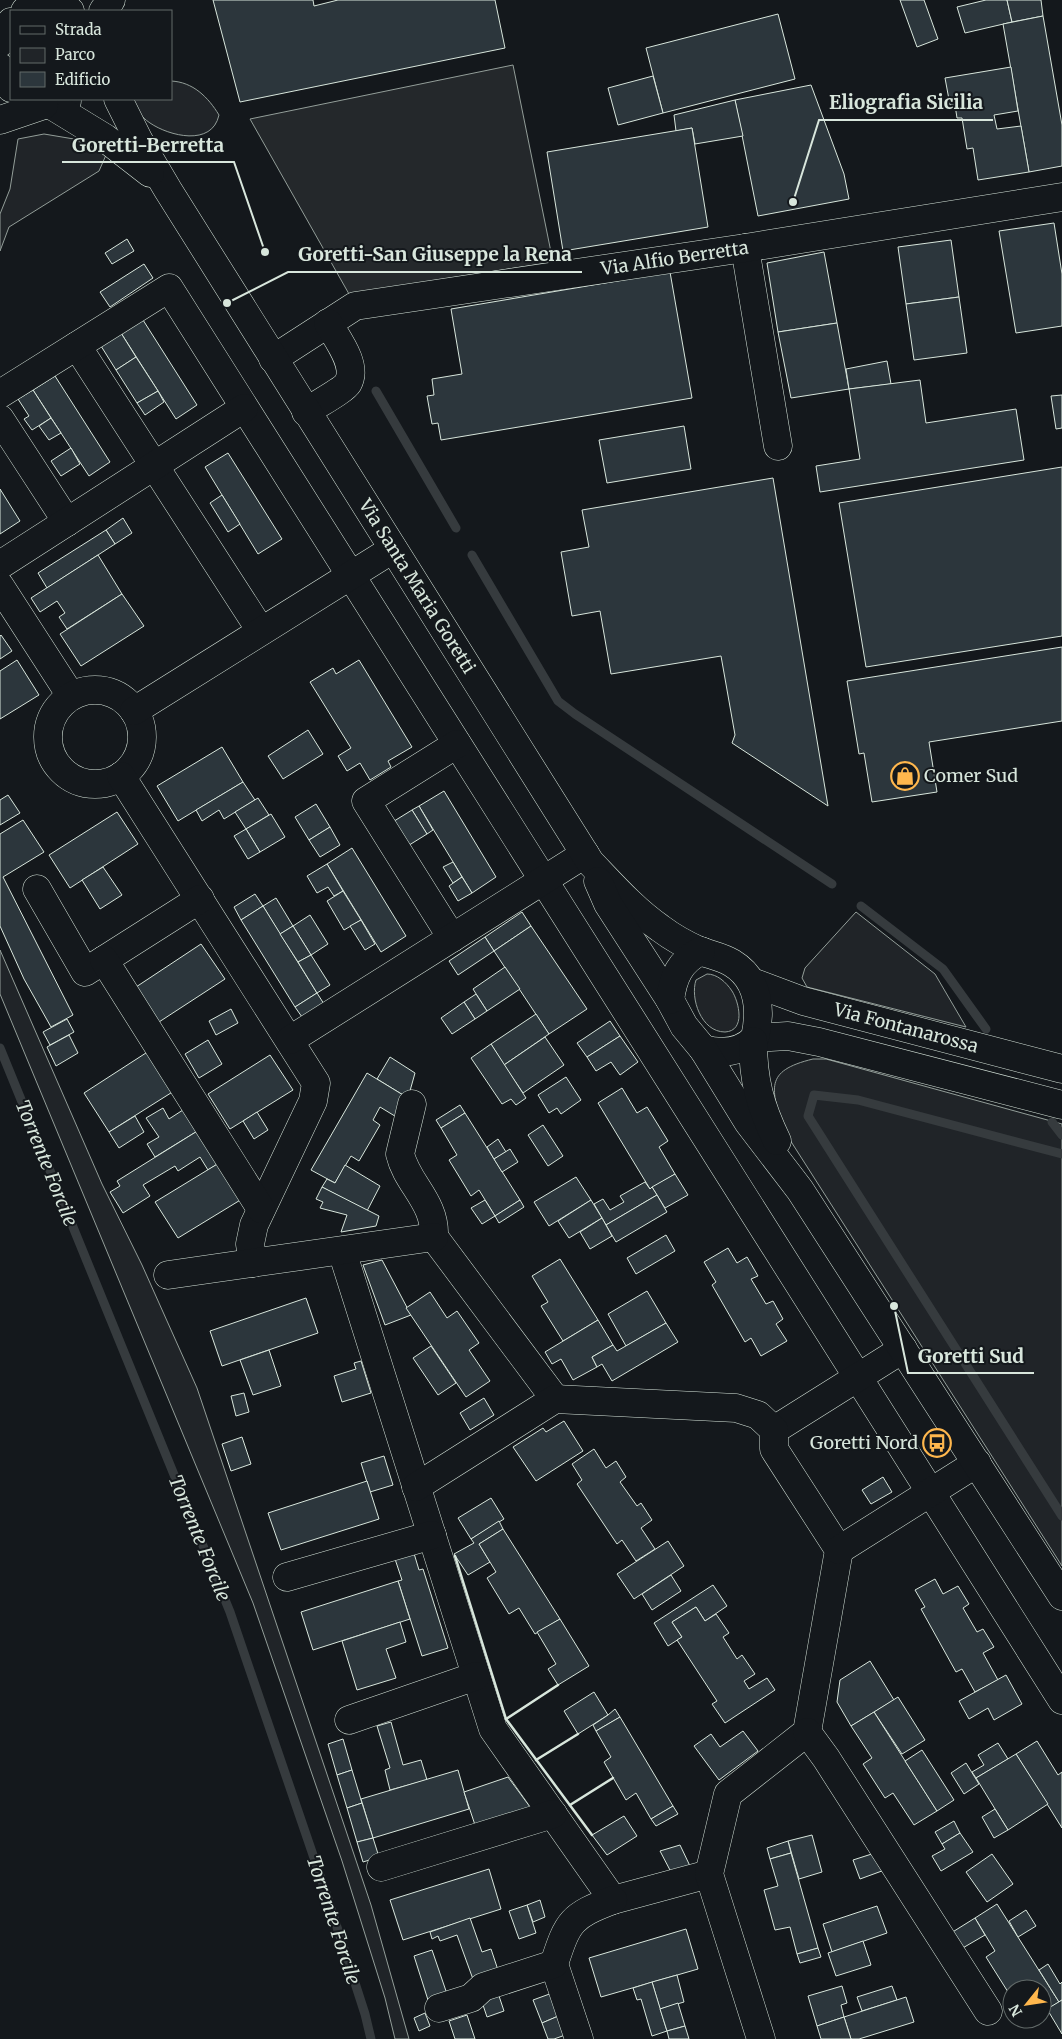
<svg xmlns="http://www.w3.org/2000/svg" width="1062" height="2039" font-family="Merriweather,serif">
<rect width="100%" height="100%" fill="#14181c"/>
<g fill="#202428" stroke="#939e99">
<path d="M171 81C193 82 208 97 219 115 212 147 169 136 150 123 141 117 135 108 130 99H171Z"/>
<polygon points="44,134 74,139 106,155 99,171 9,227 0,251 0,214 10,189 18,139"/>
<polygon points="856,912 935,974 966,1027 807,987 802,978 805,968"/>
<polygon points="0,950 102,1184 142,1265 197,1388 371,1905 409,2039 395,2039 385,1998 342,1861 253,1603 0,994"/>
<path d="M707 974C717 974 726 982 732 991 739 1002 746 1031 725 1032 701 1032 690 998 696 980Z"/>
<path d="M813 1059H826L1062 1124V1566L783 1129C772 1089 763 1071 813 1059Z"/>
</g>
<polygon fill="#24282b" stroke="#939e99" points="513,65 553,262 349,294 250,119"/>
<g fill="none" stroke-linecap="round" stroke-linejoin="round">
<g stroke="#363b3e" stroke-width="9">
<polyline points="376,391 456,528"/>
<polyline points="472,555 558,701 575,714 832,884"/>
<polyline points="861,906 943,969 986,1029"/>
<polyline points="0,1048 230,1612 326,1893 365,2014 371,2039"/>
<polyline points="1052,1122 1062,1135"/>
<polyline points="1062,1154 858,1100 814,1095 808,1116 1062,1516"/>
</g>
</g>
<g fill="#2c363c" stroke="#d8e6dc">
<polygon points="213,0 313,0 314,6 338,0 495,0 505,48 240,102"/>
<polygon points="900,0 924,0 938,39 917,47"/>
<polygon points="986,0 1007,0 1012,22 965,33 957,7"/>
<polygon points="1007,0 1041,0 1043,16 1012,22"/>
<polygon points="778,14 795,79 663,113 646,48"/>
<polygon points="1043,16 1062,125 1062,166 1029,172 1003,24"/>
<polygon points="1011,67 1018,111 994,115 997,129 1021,126 1029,172 978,180 973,148 967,149 962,118 957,118 955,105 950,105 945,78"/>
<polygon points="653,76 663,113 618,125 608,88"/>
<polygon points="811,85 844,174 849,199 758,216 735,100"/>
<polygon points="735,100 743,136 695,144 692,128 676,131 674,115"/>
<polygon points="692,128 708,227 563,251 547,152"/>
<polygon points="1054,223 1062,274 1062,326 1016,333 999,231"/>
<polygon points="127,239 134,251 112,264 105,253"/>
<polygon points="951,240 959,297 906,304 898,247"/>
<polygon points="824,252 837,323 778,332 767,263"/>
<polygon points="144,264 153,278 110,307 100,292"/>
<polygon points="670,272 692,398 441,440 438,423 432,424 427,396 434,395 432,379 462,374 451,309"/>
<polygon points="959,297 967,353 914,360 906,304"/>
<polygon points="143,320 197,405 176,419 121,333"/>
<polygon points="837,323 849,389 791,398 778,332"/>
<polygon points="121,333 136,357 116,370 101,346"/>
<polygon points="136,357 158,391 137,403 116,370"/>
<polygon points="887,361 891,384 849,389 846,369"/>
<polygon points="55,376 110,462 89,476 33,390"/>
<polygon points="920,380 926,423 1016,409 1024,460 820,492 816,466 860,459 849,389"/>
<polygon points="33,390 51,418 32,430 24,419 29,416 18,399"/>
<polygon points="158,391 164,402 145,415 137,403"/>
<polygon points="1062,395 1062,428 1056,429 1051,396"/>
<polygon points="51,418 61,433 49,440 39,426"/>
<polygon points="684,426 691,469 607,483 599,440"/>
<polygon points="71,448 80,464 61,476 51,461"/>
<polygon points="228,453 282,539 258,554 205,467"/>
<polygon points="1062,467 1062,636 866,667 839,503"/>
<polygon points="773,478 828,806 732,743 735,735 721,656 611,674 600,611 572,616 561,552 589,547 582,510"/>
<polygon points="0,489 20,521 0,534"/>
<polygon points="222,495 240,524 228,532 210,503"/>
<polygon points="123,518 132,533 115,544 106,530"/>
<polygon points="106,530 115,544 47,588 38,573"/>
<polygon points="98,555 122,594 67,629 59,617 65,613 57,601 40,612 31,598"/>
<polygon points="122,594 144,626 81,666 60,634"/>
<polygon points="1,635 12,651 0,659 0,636"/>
<polygon points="1062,647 1062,721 929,742 937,792 872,802 864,753 859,754 847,681"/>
<polygon points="17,660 39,695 0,719 0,671"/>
<polygon points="359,660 412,747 388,761 391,767 370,780 360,763 347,771 338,756 351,748 310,682 333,668 336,674"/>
<polygon points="308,730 323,754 283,779 268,756"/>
<polygon points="222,747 243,782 178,821 157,786"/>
<polygon points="243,782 255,800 224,819 219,810 202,821 196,810"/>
<polygon points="444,791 496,877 472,893 419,806"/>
<polygon points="8,795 20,813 0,825 0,800"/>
<polygon points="258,798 269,815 246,829 235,812"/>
<polygon points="316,804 330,827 309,840 295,817"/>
<polygon points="419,806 433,830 427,834 412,810"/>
<polygon points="412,810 427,834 406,847 391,823"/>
<polygon points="117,812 138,844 70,888 49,855"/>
<polygon points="271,814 285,837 260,852 246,829"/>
<polygon points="23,820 44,852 3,877 73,1015 51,1027 24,979 0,926 0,834"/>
<polygon points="330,827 340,845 320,857 309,840"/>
<polygon points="246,829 260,852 248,859 234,836"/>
<polygon points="352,848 406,936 381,952 327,864"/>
<polygon points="453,862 462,877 453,883 443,867"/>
<polygon points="327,864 343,891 334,896 328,887 317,893 307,876"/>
<polygon points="103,867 122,895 100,909 82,880"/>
<polygon points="462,877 472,893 458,901 449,886"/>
<polygon points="343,891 361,920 344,930 327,901"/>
<polygon points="255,894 263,906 241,920 234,907"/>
<polygon points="276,898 293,926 280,934 263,906"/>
<polygon points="263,906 317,993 295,1007 241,920"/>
<polygon points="522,912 531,926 494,951 485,937"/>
<polygon points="310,915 328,944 311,955 293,926"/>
<polygon points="361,920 375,944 365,950 350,926"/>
<polygon points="293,926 311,955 298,962 280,934"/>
<polygon points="531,926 587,1009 549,1034 494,951"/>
<polygon points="485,937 494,951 458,975 449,961"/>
<polygon points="201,944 225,979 159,1022 136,987"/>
<polygon points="311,955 330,985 317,993 298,962"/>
<polygon points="505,967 520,989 487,1011 473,989"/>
<polygon points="317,993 324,1004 302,1017 295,1007"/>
<polygon points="476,994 487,1011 475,1019 464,1002"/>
<polygon points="464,1002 475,1019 452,1034 441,1018"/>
<polygon points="231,1009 238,1023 216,1035 209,1021"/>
<polygon points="536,1014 549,1034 504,1065 491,1044"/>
<polygon points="67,1019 74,1032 50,1045 43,1032"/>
<polygon points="610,1021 620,1036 587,1057 577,1043"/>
<polygon points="69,1035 78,1053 56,1066 47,1047"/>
<polygon points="620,1036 638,1062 620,1075 611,1062 596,1071 587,1057"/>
<polygon points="545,1037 564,1065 523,1093 504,1065"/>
<polygon points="208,1040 222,1064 199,1078 185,1054"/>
<polygon points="491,1044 526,1098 516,1105 511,1099 502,1104 471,1058"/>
<polygon points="149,1051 174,1091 109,1132 84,1093"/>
<polygon points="270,1055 293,1090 230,1129 208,1094"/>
<polygon points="390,1057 415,1073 408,1098 377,1079"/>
<polygon points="367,1073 408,1098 403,1121 380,1107 373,1120 380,1125 359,1161 351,1156 335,1183 311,1170"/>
<polygon points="566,1077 581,1100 561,1114 557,1108 549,1113 538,1095"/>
<polygon points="622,1088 637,1113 647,1107 668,1141 659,1147 675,1174 650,1189 598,1103"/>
<polygon points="460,1105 465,1113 441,1128 436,1120"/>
<polygon points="163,1108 169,1119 186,1108 199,1130 155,1157 147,1144 159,1137 146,1118"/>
<polygon points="257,1112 268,1130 254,1139 243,1121"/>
<polygon points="465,1113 520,1200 495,1216 479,1190 471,1196 449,1160 457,1155 441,1128"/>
<polygon points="135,1116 144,1132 119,1148 109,1132"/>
<polygon points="543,1125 563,1156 548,1166 528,1135"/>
<polygon points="199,1130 219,1163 208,1170 200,1157 178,1171 175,1166 143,1185 150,1196 123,1213 110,1192 120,1186 117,1181"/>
<polygon points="498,1139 506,1152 494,1159 487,1147"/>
<polygon points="510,1149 518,1162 502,1172 494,1159"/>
<polygon points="219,1163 242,1199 178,1238 155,1202"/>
<polygon points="345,1165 380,1186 367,1211 322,1187 327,1179 335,1183"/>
<polygon points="675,1174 688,1195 665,1208 652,1187"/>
<polygon points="576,1177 591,1200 549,1226 534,1202"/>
<polygon points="645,1182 650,1189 652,1187 657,1195 606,1225 594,1204 603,1199 610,1210 624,1202 620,1196"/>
<polygon points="322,1187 379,1216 376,1226 341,1232 347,1215 320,1208 323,1202 316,1199"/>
<polygon points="657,1195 667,1212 616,1242 606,1225"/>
<polygon points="485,1200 495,1216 482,1224 471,1208"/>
<polygon points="520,1200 524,1207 499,1223 495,1216"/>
<polygon points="591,1200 602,1218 569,1238 558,1221"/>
<polygon points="602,1218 612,1236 590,1249 580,1232"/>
<polygon points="666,1235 675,1251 636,1274 627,1258"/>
<polygon points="728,1248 737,1263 747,1257 758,1276 751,1279 766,1304 773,1301 783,1319 776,1324 787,1341 761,1356 751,1338 745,1342 712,1285 716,1282 704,1262"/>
<polygon points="560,1259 598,1320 563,1341 541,1306 548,1302 532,1276"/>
<polygon points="382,1260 411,1315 385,1325 363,1265"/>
<polygon points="647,1291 666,1323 626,1346 608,1314"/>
<polygon points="430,1292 447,1318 457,1311 479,1343 469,1350 490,1381 466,1397 406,1308"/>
<polygon points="306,1298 318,1333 222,1366 210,1331"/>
<polygon points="598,1320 613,1345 592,1357 597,1367 573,1380 561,1359 552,1364 545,1352"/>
<polygon points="666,1323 678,1342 612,1381 602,1364 597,1367 592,1357 613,1345 617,1351"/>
<polygon points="431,1346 456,1383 438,1395 413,1358"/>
<polygon points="269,1350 281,1386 253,1395 240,1360"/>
<polygon points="361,1361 371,1393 342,1402 334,1376 356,1369 354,1363"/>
<polygon points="244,1393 249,1412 236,1416 231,1396"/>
<polygon points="484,1398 494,1415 470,1430 460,1413"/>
<polygon points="564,1421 583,1451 536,1481 513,1447 543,1428 546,1432"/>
<polygon points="242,1437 251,1464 231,1471 222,1444"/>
<polygon points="594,1449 606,1468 616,1461 626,1477 620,1482 637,1506 641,1503 652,1520 641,1528 655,1549 636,1561 622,1540 617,1544 577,1484 582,1480 572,1464"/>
<polygon points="384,1456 393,1485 370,1492 361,1463"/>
<polygon points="883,1477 892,1492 871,1504 862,1490"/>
<polygon points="367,1481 379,1519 281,1550 268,1513"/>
<polygon points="491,1498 504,1519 471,1539 458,1518"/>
<polygon points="499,1521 503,1529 479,1544 490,1562 468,1575 454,1554 474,1543 471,1539"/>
<polygon points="503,1529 560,1619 535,1634 519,1608 509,1614 487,1578 496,1572 479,1544"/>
<polygon points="668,1541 684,1566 634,1599 617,1574"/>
<polygon points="413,1550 419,1570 423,1569 448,1648 422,1656 398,1581 402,1580 394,1556"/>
<polygon points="671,1575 681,1591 652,1610 642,1594"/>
<polygon points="935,1579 943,1594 958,1586 969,1604 963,1608 977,1632 983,1629 994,1647 983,1653 998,1680 975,1692 962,1669 956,1672 921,1609 925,1607 915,1590"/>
<polygon points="398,1581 410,1619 313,1650 301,1612"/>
<polygon points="713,1585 727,1606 705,1621 696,1607 672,1622 682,1637 668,1646 654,1623"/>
<polygon points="696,1607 705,1621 716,1614 729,1633 723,1637 737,1659 742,1655 755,1674 744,1681 749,1689 767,1678 775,1690 725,1723 712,1704 717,1701 677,1640 682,1637 672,1622"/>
<polygon points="560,1619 589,1666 558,1685 548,1669 556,1664 537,1632"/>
<polygon points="400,1622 406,1642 386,1649 396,1678 357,1690 342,1641"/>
<polygon points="870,1661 894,1700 851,1726 837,1702 840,1680"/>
<polygon points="1006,1675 1022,1704 994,1720 988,1708 969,1719 959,1701"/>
<polygon points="594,1692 608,1715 578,1734 564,1711"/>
<polygon points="898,1697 925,1740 902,1754 874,1712"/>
<polygon points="615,1709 620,1717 596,1731 593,1725 608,1715"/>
<polygon points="874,1712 937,1811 914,1825 893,1793 885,1798 863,1764 872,1758 851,1726"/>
<polygon points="620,1717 673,1806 651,1819 636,1793 626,1800 604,1762 611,1757 596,1731"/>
<polygon points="391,1722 403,1765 421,1760 427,1780 390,1790 385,1770 390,1768 377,1726"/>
<polygon points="743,1731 758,1751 719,1780 694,1746 711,1734 720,1747"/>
<polygon points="343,1739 352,1770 337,1775 328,1744"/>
<polygon points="1037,1741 1058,1775 1062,1772 1062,1828 1016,1754"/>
<polygon points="998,1743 1008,1759 976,1778 972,1772 984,1765 978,1755"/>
<polygon points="922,1750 954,1800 937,1811 905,1761"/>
<polygon points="1016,1754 1048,1804 1008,1830 976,1778"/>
<polygon points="966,1763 979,1784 964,1794 951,1773"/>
<polygon points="352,1770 362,1803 347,1808 337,1775"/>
<polygon points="458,1770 469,1809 373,1838 361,1799"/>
<polygon points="508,1777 533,1811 476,1828 464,1792"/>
<polygon points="362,1803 373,1838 357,1842 347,1808"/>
<polygon points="673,1806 678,1814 656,1826 651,1819"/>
<polygon points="995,1809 1008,1830 994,1838 982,1817"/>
<polygon points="624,1816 637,1836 607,1855 592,1835"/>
<polygon points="954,1821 960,1833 942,1844 935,1832"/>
<polygon points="960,1833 973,1852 941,1871 932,1856 945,1849 942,1844"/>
<polygon points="812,1835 822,1872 799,1879 788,1841"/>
<polygon points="373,1838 379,1857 363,1862 357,1842"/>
<polygon points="788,1841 791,1853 770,1859 767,1848"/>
<polygon points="680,1845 690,1866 671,1872 660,1851"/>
<polygon points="881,1851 890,1868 860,1879 853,1860"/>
<polygon points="791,1853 818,1948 797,1954 790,1927 775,1930 764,1890 778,1886 770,1859"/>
<polygon points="992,1854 1013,1884 987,1902 966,1872"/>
<polygon points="489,1869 501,1909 403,1940 390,1900"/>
<polygon points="540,1900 545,1917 533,1922 527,1905"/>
<polygon points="997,1904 1059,2002 1042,2013 1042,1989 1020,1989 1018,1985 1008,1992 986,1957 995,1951 975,1918"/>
<polygon points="527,1905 536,1933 519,1939 509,1911"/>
<polygon points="877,1906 887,1933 832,1952 823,1924"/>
<polygon points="1026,1910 1036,1926 1018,1937 1009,1921"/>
<polygon points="470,1918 482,1952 491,1949 499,1973 474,1982 457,1935 440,1941 438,1936 432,1939 430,1932"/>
<polygon points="975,1918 985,1935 961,1949 951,1933"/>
<polygon points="686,1929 698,1969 601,1997 589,1958"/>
<polygon points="863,1941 871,1965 836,1976 828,1953"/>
<polygon points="818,1948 821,1957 800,1963 797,1954"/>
<polygon points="432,1950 447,1994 428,2000 414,1956"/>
<polygon points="1048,1964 1060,1984 1062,1982 1062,2000 1059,2002 1039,1970"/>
<polygon points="677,1975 684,2002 660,2009 652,1982"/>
<polygon points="652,1982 667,2031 652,2036 641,1999 637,2000 633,1988"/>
<polygon points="842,1986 847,2003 841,2005 844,2017 817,2026 808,1996"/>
<polygon points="892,1986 897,2000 862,2011 857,1997"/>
<polygon points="555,1992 563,2014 542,2023 533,2000"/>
<polygon points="498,1993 504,2011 487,2017 481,1999"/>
<polygon points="906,1997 914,2022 859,2039 851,2039 844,2017"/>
<polygon points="1062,2000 1062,2034 1047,2009"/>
<polygon points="678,2003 685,2026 667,2031 660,2009"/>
<polygon points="425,2013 430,2026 419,2031 414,2018"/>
<polygon points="563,2014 571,2033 554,2039 548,2039 542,2023"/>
<polygon points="467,2015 475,2039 455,2039 449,2021"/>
<polygon points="844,2017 851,2039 821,2039 817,2026"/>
<polygon points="685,2026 689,2039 669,2039 667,2031"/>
</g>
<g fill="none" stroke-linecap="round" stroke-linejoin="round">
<defs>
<g id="minor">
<polyline points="745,248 778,446"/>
<polyline points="77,346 261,631"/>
<path id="s1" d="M273 359 355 306 745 248 1062 197"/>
<polyline points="0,394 169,288 1062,1700"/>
<path d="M306 412C314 406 344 390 348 383 358 365 337 339 328 323"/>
<polyline points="0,419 67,522"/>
<polyline points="0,565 244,408"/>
<polyline points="0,586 71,696"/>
<circle cx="95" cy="737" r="47"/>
<polyline points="134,711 393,549"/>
<polyline points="121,776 316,1083 313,1101 254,1225 250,1244 253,1263"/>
<polyline points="37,889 85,972 200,899"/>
<polyline points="452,938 366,801 457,744"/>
<polyline points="104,960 261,1209"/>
<path id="s2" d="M752 982 803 1001 1062 1069"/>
<polyline points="755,1038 788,1036 819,1042 1062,1105"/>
<polyline points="290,1040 585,854"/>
<path d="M412 1104 400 1154C407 1184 436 1202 434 1237L555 1399"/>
<polyline points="342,1251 493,1729 613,1900 709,1874"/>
<polyline points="168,1275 434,1237"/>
<polyline points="774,1430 903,1349"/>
<polyline points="416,1487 555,1399 736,1408 758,1415 774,1430 774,1449 839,1550 807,1732 728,1794 709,1874 761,2039"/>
<polyline points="839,1550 977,1463"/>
<polyline points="287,1577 432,1535"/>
<polyline points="349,1720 476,1676"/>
<polyline points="807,1732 826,1758 988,2011"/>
<polyline points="381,1867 553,1814"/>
<polyline points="554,1964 579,2039"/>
<path d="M439 2008 471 1998 483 1987 554 1964C568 1921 571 1916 613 1900"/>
</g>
<polyline id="secondary" points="103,11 111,0"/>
<g id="primary">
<path d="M25 11C40 5 55 4 70 11"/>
<polyline points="0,43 7,27 11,22"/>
<polyline points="0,67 4,78 11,88"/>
<polyline points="25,99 44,105 67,101"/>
<path id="s3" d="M118 99 139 141 168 190 590 862C612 885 634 910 660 928 672 937 686 945 700 951 711 955 722 957 732 963 760 980 761 1011 755 1038 741 1053 721 1054 703 1049"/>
<polyline points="51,105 105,138 150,173"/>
<polyline points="0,120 44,105"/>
<polyline points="598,881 608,904 670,1000 684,1026 703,1049 748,1122 800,1190 1062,1596"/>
<path d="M670 1000C673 977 680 961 701 951"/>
<path d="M753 1041C753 1080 760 1106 777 1141"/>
</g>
</defs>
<use href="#minor" stroke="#d8e6dc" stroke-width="29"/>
<use href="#secondary" stroke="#d8e6dc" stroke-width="29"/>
<use href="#primary" stroke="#d8e6dc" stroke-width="29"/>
<use href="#minor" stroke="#14181c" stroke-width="28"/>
<use href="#secondary" stroke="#14181c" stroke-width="28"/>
<use href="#primary" stroke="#14181c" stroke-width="28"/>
<g stroke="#d8e6dc" stroke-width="2.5">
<polyline points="455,1556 506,1719 592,1835"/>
<polyline points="506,1719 558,1685"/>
<polyline points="536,1760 578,1734"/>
<polyline points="570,1805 613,1778"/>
</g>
</g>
<defs>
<symbol id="shop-ring" viewBox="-11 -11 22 22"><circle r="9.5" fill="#14181c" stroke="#ffb74d" stroke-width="1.5"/><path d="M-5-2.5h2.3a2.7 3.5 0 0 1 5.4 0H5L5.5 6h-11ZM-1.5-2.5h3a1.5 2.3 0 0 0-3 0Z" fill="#ffb74d"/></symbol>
<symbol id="bus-ring" viewBox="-11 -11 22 22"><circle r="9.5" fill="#14181c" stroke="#ffb74d" stroke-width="1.5"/><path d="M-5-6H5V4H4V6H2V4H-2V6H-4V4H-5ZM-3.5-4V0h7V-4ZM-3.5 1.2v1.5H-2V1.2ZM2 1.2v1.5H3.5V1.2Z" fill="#ffb74d"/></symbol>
</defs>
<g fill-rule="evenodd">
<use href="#shop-ring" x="889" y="760" width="32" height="32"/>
<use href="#bus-ring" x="921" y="1427" width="32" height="32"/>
</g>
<g text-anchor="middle" stroke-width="4" stroke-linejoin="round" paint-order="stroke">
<g font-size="18" fill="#d8e6dc" stroke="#14181c">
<text dy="6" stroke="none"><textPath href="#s1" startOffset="421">Via Alfio Berretta</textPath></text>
<text dy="6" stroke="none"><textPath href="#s3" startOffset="572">Via Santa Maria Goretti</textPath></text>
<text dy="6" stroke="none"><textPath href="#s2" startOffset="161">Via Fontanarossa</textPath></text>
</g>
<g font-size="18" fill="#d8e6dc" stroke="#14181c" text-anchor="start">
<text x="924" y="782">Comer Sud</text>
<text x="918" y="1449" text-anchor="end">Goretti Nord</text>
</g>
<g font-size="19" font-style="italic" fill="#d8e6dc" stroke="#14181c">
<text transform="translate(47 1163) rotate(68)" y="7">Torrente Forcile</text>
<text transform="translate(200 1538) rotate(68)" y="7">Torrente Forcile</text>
<text transform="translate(334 1920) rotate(72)" y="7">Torrente Forcile</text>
</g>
</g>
<path fill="none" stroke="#d8e6dc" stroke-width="2" d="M793 202L819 120H993M265 252L234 162H62M227 303L288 272H582M894 1306L908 1373H1034"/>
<g fill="#d8e6dc" stroke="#14181c" stroke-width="2">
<circle cx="793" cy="202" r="5"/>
<circle cx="265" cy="252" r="5"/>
<circle cx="227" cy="303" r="5"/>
<circle cx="894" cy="1306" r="5"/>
</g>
<g font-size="19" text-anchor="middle" font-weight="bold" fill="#d8e6dc" stroke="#14181c" stroke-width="4" stroke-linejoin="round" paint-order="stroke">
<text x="906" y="109">Eliografia Sicilia</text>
<text x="148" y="152">Goretti-Berretta</text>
<text x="435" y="261">Goretti-San Giuseppe la Rena</text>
<text x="971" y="1363">Goretti Sud</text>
</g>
<rect x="10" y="10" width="162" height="90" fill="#14181c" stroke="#626a69"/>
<rect x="20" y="26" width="25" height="8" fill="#14181c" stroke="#626a69"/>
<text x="55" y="35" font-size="15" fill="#d8e6dc">Strada</text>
<rect x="20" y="48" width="25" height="15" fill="#202428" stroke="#626a69"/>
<text x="55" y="60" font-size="15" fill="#d8e6dc">Parco</text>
<rect x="20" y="72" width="25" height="15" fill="#2c363c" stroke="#626a69"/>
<text x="55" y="85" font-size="15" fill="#d8e6dc">Edificio</text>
<g transform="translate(1027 2004) rotate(240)"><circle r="24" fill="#14181c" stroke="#626a69"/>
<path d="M0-4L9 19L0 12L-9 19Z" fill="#ffb74d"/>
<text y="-8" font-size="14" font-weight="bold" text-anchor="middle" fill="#d8e6dc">N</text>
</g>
</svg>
